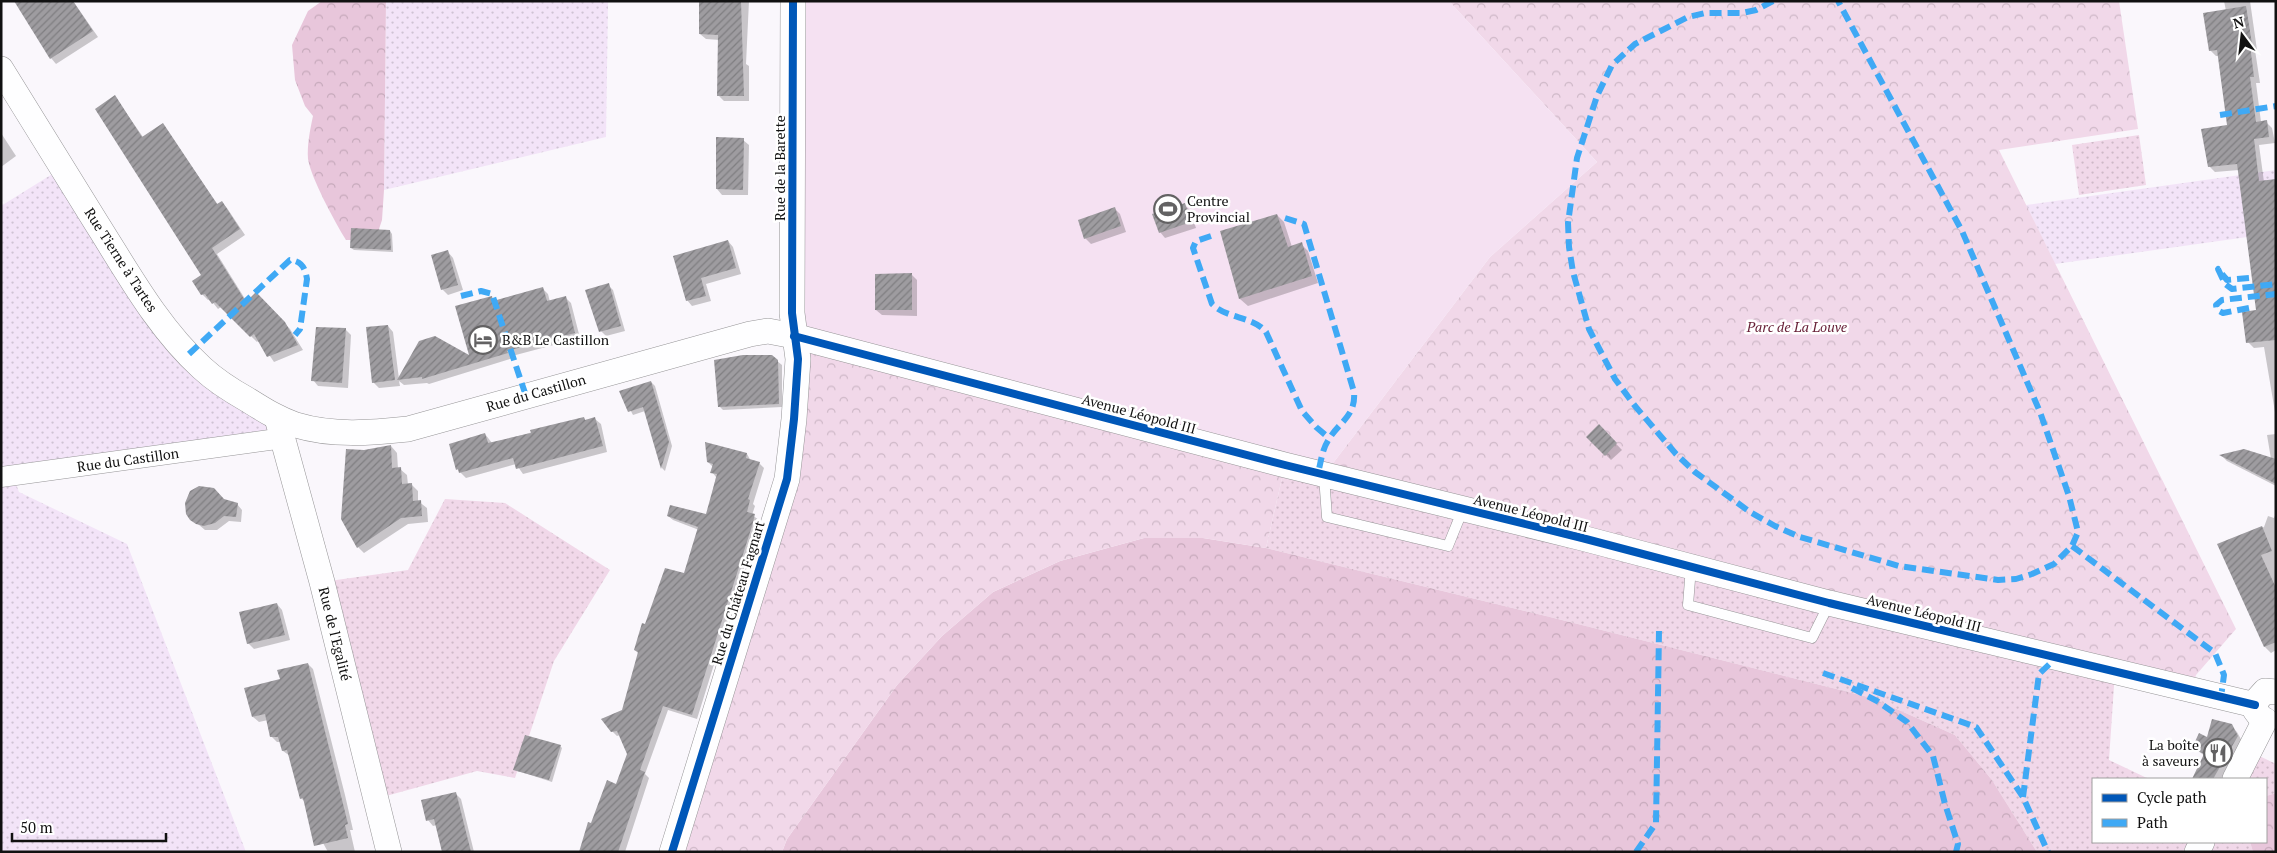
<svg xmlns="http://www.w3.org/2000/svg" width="2277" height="853" font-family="'PT Serif',serif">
<defs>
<pattern id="farmland-dots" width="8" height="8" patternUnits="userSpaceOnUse" patternTransform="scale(1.25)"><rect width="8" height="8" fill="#f3e4f8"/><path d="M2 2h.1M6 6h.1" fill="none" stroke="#cfc3d4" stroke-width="1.8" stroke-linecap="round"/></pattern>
<pattern id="grass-dots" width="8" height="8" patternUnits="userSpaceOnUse" patternTransform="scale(1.25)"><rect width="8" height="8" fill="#f1d8e9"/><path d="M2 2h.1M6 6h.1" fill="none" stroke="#ceb8c7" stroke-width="1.8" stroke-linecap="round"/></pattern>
<pattern id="forest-crowns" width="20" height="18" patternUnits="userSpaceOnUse" patternTransform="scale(1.25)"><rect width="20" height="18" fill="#e8c6db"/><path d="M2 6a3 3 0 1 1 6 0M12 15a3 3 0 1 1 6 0" fill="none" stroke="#c6a9bb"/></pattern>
<pattern id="park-crowns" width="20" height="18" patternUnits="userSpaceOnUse" patternTransform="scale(1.25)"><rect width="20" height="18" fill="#f1d8e9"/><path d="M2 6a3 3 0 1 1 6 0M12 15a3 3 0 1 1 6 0" fill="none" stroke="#ceb8c7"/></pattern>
<pattern id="building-hatch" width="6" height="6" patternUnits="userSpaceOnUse" patternTransform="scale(1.25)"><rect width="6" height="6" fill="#9e9ca0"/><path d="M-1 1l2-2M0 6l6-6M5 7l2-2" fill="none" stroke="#7f7e81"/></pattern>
</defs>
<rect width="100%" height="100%" fill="#faf7fc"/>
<g fill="url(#farmland-dots)">
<polygon points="386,1 608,1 606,137 384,190"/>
<polygon points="62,168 132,278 284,438 13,476 19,492 127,544 246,852 1,852 1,206"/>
<polygon points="2276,170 2276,233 2055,264 2026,205"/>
</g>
<g fill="url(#grass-dots)">
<polygon points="2139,135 2146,185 2079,195 2072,145"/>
<polygon points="1285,465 2115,671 2109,760 2149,779 2093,779 2093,842 2188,842 2183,852 2037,852 1992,780 1955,735 1872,698 1546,616 1266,548"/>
<polygon points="445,499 505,503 610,570 554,661 515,778 477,771 375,799 322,582 408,570"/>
<polygon points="2249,751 2276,764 2276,793 2266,796 2266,779 2235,779"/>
<polygon points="2202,842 2250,842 2253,852 2197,852"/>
</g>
<g fill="url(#forest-crowns)">
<path d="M322 1H386L384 190 382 220 378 232 361 240H346C335 222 311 178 308 159 307 145 310 130 313 116L305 106 295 80 292 45 308 11Z"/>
<polygon points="1144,538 1203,538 1266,548 1546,616 1872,698 1955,735 1992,780 2037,852 782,852 787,839 897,685 942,636 993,592 1060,561"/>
<polygon points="2276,793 2276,852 2253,852 2250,842 2266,842 2266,796"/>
</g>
<g fill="url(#park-crowns)">
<polygon points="1449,1 2119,1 2138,129 1999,150 2236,629 2196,675 2191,690 1324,475 1490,257 1597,162"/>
<polygon points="794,336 1285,465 1266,548 1203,538 1144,538 1060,561 993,592 942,636 897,685 787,839 782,852 672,852 787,479"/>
</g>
<polygon fill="#f5e1f2" points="793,1 1449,1 1597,162 1490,257 1324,475 804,339"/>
<g fill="#0003">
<polygon points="73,1 98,37 56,64 51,58"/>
<polygon points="700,1 749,1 746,64 749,66 749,101 724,101 719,96 720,40 706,39 700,34"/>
<polygon points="2224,1 2250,1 2257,50 2255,50 2260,83 2256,83 2261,122 2266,122 2272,128 2275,143 2259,145 2264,182 2276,180 2276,418 2264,347 2254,348 2248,342 2258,311 2239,170 2215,172 2209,166 2228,126 2219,56 2216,56 2210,50 2226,11"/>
<polygon points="115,97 143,137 163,125 218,205 222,202 227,208 245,235 217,254 247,302 256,294 290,329 303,350 274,362 259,340 257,342 221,307 218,309 210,299 208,300 202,294 202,276"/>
<polygon points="1,133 16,156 1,167"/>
<polygon points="743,140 749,145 748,195 722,195 717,189"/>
<polygon points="1184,205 1190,210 1196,228 1165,238 1160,232"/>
<polygon points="1115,209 1120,214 1126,232 1091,244 1085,238"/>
<polygon points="1277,215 1284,222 1292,247 1301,244 1308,251 1318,283 1248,306 1240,299 1221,232"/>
<polygon points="390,231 392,234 393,252 354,250 351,248"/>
<polygon points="728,241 733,247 741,274 706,284 711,301 692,306 687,300 675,257"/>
<polygon points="448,252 453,258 463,290 448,295 442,289"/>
<polygon points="912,275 917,280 917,316 882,315 876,310"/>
<polygon points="608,285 613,290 625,331 606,336 601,331"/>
<polygon points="542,288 548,294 550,302 565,297 571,303 580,338 512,356 513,358 429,384 427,383 404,385 399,381 400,386 379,388 373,382 388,326 393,332 399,379 471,358 492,298 495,301"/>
<polygon points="346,330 351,335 348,388 318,386 313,380"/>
<polygon points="777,361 782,365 782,407 723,410 719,406"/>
<polygon points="651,382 655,386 672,446 665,471 662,468 645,411 633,415 621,392"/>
<polygon points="584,418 586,421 595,419 601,424 607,452 523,474 516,464 466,478 457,469 485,434 492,443"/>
<polygon points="1599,426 1622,450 1611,460 1588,437"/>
<polygon points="2276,434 2276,486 2227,461 2222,456 2271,459 2267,435"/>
<polygon points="391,446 397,453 398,469 400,469 407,475 408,485 411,484 418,491 418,501 427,508 428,522 408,524 364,553 358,547 364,452"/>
<polygon points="747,454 751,461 759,463 764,468 753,504 755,506 752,515 759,520 697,719 668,710 645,774 649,778 625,852 580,852 592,825 617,786 629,754 620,735 617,736 612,731 623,711 639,654 635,650 646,626 684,575 699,530 673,520 668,516 707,515 716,477 712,472 713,467 708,462"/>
<polygon points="224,500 237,504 242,510 241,522 229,521 217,530 205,530 192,519"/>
<polygon points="2276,513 2276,650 2271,653 2265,647 2219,545 2264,527 2268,516 2274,518"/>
<polygon points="277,604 282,610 290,640 254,649 248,643"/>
<polygon points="308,664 313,669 345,795 353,830 350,830 355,852 328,852 323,843 319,845 314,840 305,802 301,798 290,756 283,751 281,742 277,742 271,736 268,720 259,722 253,717 282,679"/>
<polygon points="2231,726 2237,732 2243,743 2222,779 2193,779 2205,756 2194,748"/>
<polygon points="560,746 562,748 552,782 515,770"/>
<polygon points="455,793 461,799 474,852 444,852 437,825 433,826 428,820"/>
</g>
<g fill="url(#building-hatch)">
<polygon points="14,1 73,1 93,31 50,59"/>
<polygon points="699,1 741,1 744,96 717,96 718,35 699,34"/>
<polygon points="2246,6 2252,44 2250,45 2254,77 2250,77 2256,122 2267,120 2269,137 2254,139 2259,181 2276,179 2276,340 2246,343 2242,312 2256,310 2237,164 2208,167 2201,129 2227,125 2217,50 2209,51 2203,13"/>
<polygon points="115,95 142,137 163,123 217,204 222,201 240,229 212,248 246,302 256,292 285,322 298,345 267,357 254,334 250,337 215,302 212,304 205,294 201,295 192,281 201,275 95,109"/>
<polygon points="716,137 744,138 743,190 716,189"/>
<polygon points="1185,203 1191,222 1159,233 1152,214"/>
<polygon points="1115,207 1121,226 1084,239 1078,220"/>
<polygon points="1277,214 1288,247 1302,242 1312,276 1239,299 1220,231"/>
<polygon points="351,228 390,230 391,250 350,248"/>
<polygon points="728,240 736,268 701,278 706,296 686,301 673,256"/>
<polygon points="448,250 458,285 441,290 431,255"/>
<polygon points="912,273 912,310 875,310 875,274"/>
<polygon points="609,283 621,326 599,332 585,290"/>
<polygon points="543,287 547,301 566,296 575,333 507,351 508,353 422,379 422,377 397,380 419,341 435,336 469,355 455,306 492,296 493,301"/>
<polygon points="388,325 395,380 372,383 366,327"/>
<polygon points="316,327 346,328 342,383 311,381"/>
<polygon points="743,355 772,355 778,360 779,404 718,407 714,360"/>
<polygon points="651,381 669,442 661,469 643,407 628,412 619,391"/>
<polygon points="584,417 585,420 595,417 603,446 516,469 513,458 459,473 458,469 456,470 449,444 485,433 488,443 531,433 530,430"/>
<polygon points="1599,424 1617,443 1605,456 1586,437"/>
<polygon points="705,442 747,453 746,458 760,462 748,499 750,500 747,512 755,514 752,526 692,715 663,706 640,770 645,772 618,852 579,852 588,822 591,823 607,780 616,784 627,754 617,731 611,732 601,719 622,710 638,652 634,650 642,623 645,624 665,568 684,573 698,527 667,516 670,505 706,514 717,474 710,473 713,464 707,462"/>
<polygon points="391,445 392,468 401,467 402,484 412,483 413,501 421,500 422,516 401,518 357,548 341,519 346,449 364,450"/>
<polygon points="2244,449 2276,459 2276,484 2219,455"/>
<polygon points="199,486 214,488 224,499 238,503 236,517 224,516 215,523 204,526 196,524 190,520 186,514 185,503 190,491"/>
<polygon points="2262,526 2272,551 2261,555 2276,588 2276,642 2264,647 2217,544"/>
<polygon points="277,603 285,635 247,644 239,612"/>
<polygon points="308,663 348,824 345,825 348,838 314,846 303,798 300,799 287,750 282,751 278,737 270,737 265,714 252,717 244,688 280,679 277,670"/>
<polygon points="2212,719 2232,724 2238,736 2213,779 2192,779 2204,754 2192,748 2199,733 2207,737"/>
<polygon points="525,735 561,745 549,780 513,770"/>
<polygon points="456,792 471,852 442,852 434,819 426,821 421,800"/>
</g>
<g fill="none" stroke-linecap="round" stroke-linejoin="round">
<defs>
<g id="service">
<polyline points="1324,476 1327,517 1448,546 1463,509"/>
<polyline points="1691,567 1688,605 1812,638 1829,604"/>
</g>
<polyline id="minor" points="1,477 284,438"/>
<g id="tertiary">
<path d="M1 69C33 121 65 173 97 224 128 273 158 328 202 368 216 381 232 391 248 400 264 410 278 419 296 425 332 436 371 433 408 429L750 334 768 331 794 336 1285 465 1582 538 1829 603 2255 705"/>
<polyline points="277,418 322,582 389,852"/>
<polyline points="2261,718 2255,710 2256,701 2265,691 2276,692"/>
<polyline points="2235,779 2265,720"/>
<polyline points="672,852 787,479 794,419 798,359 792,313 793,1"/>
<polyline points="2197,852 2202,842"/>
</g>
</defs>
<use href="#service" stroke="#969597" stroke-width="11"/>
<use href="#minor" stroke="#969597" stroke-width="21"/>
<use href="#tertiary" stroke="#969597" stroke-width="26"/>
<use href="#service" stroke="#fefeff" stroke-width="10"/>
<use href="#minor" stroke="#fefeff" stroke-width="20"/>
<use href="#tertiary" stroke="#fefeff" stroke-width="25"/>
<g stroke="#3fa9f5" stroke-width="6" stroke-dasharray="12 6" stroke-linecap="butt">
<polyline points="1773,1 1756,10 1742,13 1705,13 1688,17 1635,44 1612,65 1597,96 1577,158 1568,223 1569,247 1573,272 1589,329 1615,379 1635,406 1676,454 1695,472 1750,512 1775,526 1800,537 1899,566 1998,580 2016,579 2032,574 2054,564 2072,546 2078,532 2069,496 2040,412 1962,231 1838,1"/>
<polyline points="2220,115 2276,106"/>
<path d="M1285 218 1304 224 1354 392C1356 416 1340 421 1329 439 1322 449 1321 462 1318 473"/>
<path d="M1211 236 1196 241 1193 248 1212 304C1227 319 1253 316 1266 332L1302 411 1316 427 1329 438"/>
<polyline points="2249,278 2227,280 2218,269 2225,284 2232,289 2276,284"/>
<polyline points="461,296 481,291 492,294 526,396"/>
<polyline points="2249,308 2223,313 2217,310 2216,305 2222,300 2276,294"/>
<path d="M189 354 290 260C302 261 305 268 307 279L300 329 295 335"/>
<polyline points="2072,546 2215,653 2224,675 2221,697"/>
<polyline points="1823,673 1976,727 2023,797 2048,852"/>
<polyline points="1852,688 1877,701 1907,722 1933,756 1945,804 1958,844 1956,852"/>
<polyline points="2023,797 2039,674 2056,658"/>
<polyline points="1636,852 1656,823 1659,631"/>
</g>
<defs>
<g id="cycleway">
<polyline points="794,336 1285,465 1582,538 1829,603 2255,705"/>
<polyline points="672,852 787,479 794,419 798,359 792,313 793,1"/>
</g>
</defs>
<use href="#cycleway" stroke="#fff" stroke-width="11"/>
<use href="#cycleway" stroke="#0057b8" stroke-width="8"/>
</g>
<defs>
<symbol id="stadium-ring" viewBox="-11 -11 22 22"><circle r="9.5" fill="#fff" stroke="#636263" stroke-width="1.5"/><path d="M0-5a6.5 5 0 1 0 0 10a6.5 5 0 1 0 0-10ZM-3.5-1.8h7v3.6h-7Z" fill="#636263"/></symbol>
<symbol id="hotel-ring" viewBox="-11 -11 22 22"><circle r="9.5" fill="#fff" stroke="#636263" stroke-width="1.5"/><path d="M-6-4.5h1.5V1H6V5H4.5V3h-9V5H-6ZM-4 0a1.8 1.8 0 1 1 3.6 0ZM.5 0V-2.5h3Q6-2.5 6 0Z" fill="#636263"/></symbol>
<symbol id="restaurant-ring" viewBox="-11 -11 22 22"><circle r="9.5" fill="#fff" stroke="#636263" stroke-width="1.5"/><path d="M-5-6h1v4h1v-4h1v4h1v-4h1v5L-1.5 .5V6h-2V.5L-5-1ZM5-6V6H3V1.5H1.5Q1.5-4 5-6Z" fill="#636263"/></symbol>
</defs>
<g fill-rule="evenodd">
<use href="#stadium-ring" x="1152" y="193" width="32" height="32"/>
<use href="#hotel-ring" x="467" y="324" width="32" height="32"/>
<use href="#restaurant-ring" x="2202" y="737" width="32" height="32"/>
</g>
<g text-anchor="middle" stroke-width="5" stroke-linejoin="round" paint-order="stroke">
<g font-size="14" fill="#111" stroke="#fff">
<text transform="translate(780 168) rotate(-90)" y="5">Rue de la Barette</text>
<text transform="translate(121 260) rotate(57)" y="5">Rue Tierne à Tartes</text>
<text transform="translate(536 393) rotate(-16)" y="5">Rue du Castillon</text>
<text transform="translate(1139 414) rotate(15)" y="5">Avenue Léopold III</text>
<text transform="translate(128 460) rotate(-8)" y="5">Rue du Castillon</text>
<text transform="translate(1531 513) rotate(14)" y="5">Avenue Léopold III</text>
<text transform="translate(738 593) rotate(-73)" y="5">Rue du Château Fagnart</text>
<text transform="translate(1924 613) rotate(14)" y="5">Avenue Léopold III</text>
<text transform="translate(335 634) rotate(76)" y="5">Rue de l'Egalité</text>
</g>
<g font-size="14" fill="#111" stroke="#fff" text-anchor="start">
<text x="1187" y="206">Centre<tspan x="1187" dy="16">Provincial</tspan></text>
<text x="502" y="345">B&amp;B Le Castillon</text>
<text x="2199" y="750" text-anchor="end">La boîte<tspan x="2199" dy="16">à saveurs</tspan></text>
</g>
<g font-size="14" font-style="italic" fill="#682138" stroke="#fff">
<text x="1797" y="332">Parc de La Louve</text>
</g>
</g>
<rect width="2277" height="853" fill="none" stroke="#111111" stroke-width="5"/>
<rect x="2092" y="778" width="175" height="65" fill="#ffffff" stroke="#a0a0a0"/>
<rect x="2102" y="794" width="25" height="8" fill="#0057b8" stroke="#a0a0a0"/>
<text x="2137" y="803" font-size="15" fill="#111111">Cycle path</text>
<rect x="2102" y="819" width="25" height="8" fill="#3fa9f5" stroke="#a0a0a0"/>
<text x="2137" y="828" font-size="15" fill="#111111">Path</text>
<g transform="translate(2242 35) rotate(345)" stroke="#ffffff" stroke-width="4" paint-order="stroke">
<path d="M0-4L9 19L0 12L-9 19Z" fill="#111111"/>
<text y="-8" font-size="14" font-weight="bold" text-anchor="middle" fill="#111111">N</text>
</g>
<path d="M12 833v8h154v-8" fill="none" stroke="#111111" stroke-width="2.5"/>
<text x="20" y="833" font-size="15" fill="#111111" stroke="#ffffff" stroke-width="4" paint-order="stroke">50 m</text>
</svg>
